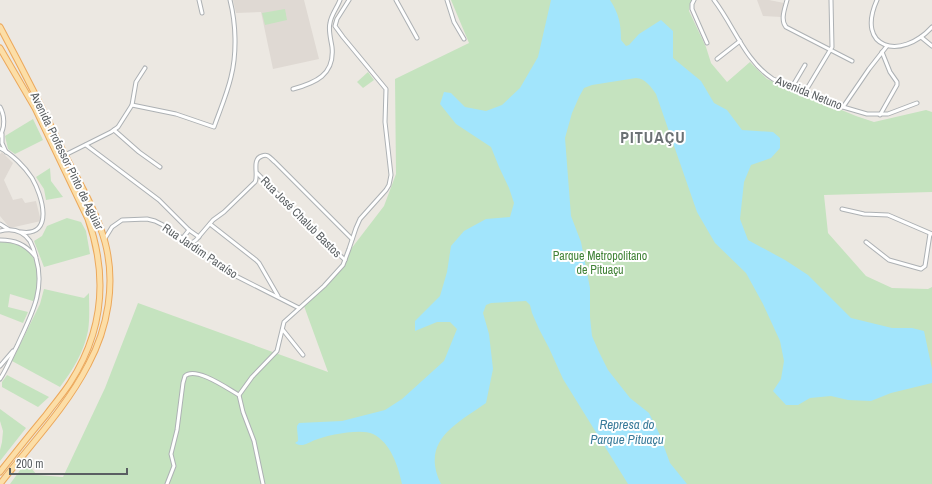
<svg xmlns="http://www.w3.org/2000/svg" width="932" height="484" font-family="'Archivo Narrow',sans-serif">
<rect width="100%" height="100%" fill="#ece8e2"/>
<g fill="#dfd9d3">
<polygon points="233,0 304,0 319,59 273,69 261,12 236,13"/>
<polygon points="757,0 769,0 784,3 781,17 763,16"/>
<polygon points="2,152 13,163 4,180 13,200 22,198 25,203 36,201 41,221 10,228 0,216 0,154"/>
</g>
<g fill="#c5e3bf">
<polygon points="451,0 694,0 690,4 689,11 706,47 711,63 727,82 750,62 767,79 856,116 874,122 926,110 932,112 932,192 824,195 828,233 866,276 892,288 928,289 932,287 932,484 10,484 26,462 37,475 63,477 105,388 138,303 328,372 304,306 331,281 343,267 351,249 384,206 396,174 395,79 469,43"/>
<polygon points="285,9 287,20 265,25 262,13"/>
<polygon points="368,72 374,80 363,88 357,82"/>
<polygon points="33,119 43,140 15,154 8,149 5,136"/>
<polygon points="50,168 51,181 63,197 46,200 44,189 36,177"/>
<polygon points="67,218 81,222 86,231 90,254 44,267 34,241 42,236 47,226"/>
<polygon points="0,241 11,241 20,245 29,251 34,259 41,273 38,298 33,301 10,294 8,307 28,312 23,323 0,314"/>
<path d="M44 289 84 298 89 293C89 306 90 319 88 331 84 352 72 371 60 387L12 361 40 304Z"/>
<polygon points="7,375 49,397 38,407 2,387 2,382"/>
<polygon points="0,409 26,428 0,461 0,450 2,442 3,431 0,421"/>
</g>
<path fill="#a2e5fc" d="M551 0H610C619 14 621 24 621 40L626 46 629 45 639 34 661 20 673 31V58L701 81 714 103 727 110 742 130 773 132 780 138V148L771 158 751 165 744 182 740 219 748 240 785 260 808 275 851 318 892 328H912L924 331 932 369V383L891 393 871 401 848 400 831 396 810 398 798 405H786L773 391 781 379 784 361 780 341 763 304 746 273 715 243 697 212 656 94C651 87 645 78 636 78L592 85 584 88 579 97 572 113 565 138 571 216 581 242 590 288V317L592 336 599 352 608 370 630 398 649 413 659 433 670 463 687 484H628L563 379 549 348 539 329 532 313 530 305 526 301 491 303 486 305 483 313 489 334 493 369 486 403C456 424 420 441 441 484H402C398 466 391 443 373 434 361 428 327 435 315 440 307 443 303 448 295 443L298 441C298 435 297 432 297 426L299 423 342 421 385 410 402 399 444 361 457 329 450 322H437L415 331V321L440 296 447 272 451 246 464 231 486 219 510 217 514 203 509 188 499 167 491 147 456 124 440 104 444 92 451 93 465 107 486 111 502 105 520 88 538 57Z"/>
<g fill="none" stroke-linecap="round" stroke-linejoin="round">
<defs>
<g id="street">
<polyline points="199,0 202,13"/>
<polyline points="396,0 417,38"/>
<polyline points="447,0 454,22 464,39"/>
<polyline points="694,0 692,4 692,9 707,43"/>
<path d="M714 0C734 26 745 61 773 79L843 107 867 114H888L917 103"/>
<path d="M787 0C785 8 780 20 786 27L852 61"/>
<path d="M877 0C855 49 901 61 932 27"/>
<polyline points="921,37 932,46"/>
<polyline points="717,59 740,41"/>
<polyline points="792,87 805,65"/>
<path d="M293 89C315 83 335 75 332 47 331 40 328 30 330 23 331 15 337 8 340 0"/>
<polyline points="805,92 832,47 831,0"/>
<path d="M132 105 176 114 214 127C220 110 227 94 231 77 237 53 236 24 230 0"/>
<path d="M0 107C5 116 5 127 0 136"/>
<polyline points="843,107 869,69 887,46"/>
<polyline points="880,115 897,85 897,82 890,72 882,52"/>
<polyline points="114,130 139,152 160,167"/>
<polyline points="2,134 2,143 6,152"/>
<polyline points="86,145 159,200 189,230 199,237"/>
<path d="M0 148C12 154 25 167 32 178 42 195 55 237 21 232"/>
<polyline points="65,155 111,132 118,127 132,105 136,82 145,68"/>
<polyline points="257,173 317,234 345,260"/>
<polyline points="842,209 864,214 888,215 932,234"/>
<polyline points="0,224 8,229"/>
<polyline points="210,224 256,260 259,263 278,296"/>
<path d="M0 231C12 228 23 231 30 241 33 247 35 252 36 258 46 291 30 317 17 346 11 357 7 369 0 379"/>
<polyline points="182,239 189,230"/>
<path d="M0 240C15 240 25 244 35 256"/>
<polyline points="104,240 112,227 122,220 147,219 155,221 167,227 228,272 299,308"/>
<polyline points="866,242 889,260 921,269 925,266 930,234"/>
<path d="M189 243H192L196 240 213 220 224 212 255 182C259 175 251 159 262 156 268 153 271 159 275 162L352 239"/>
<polyline points="283,330 303,355"/>
<polyline points="0,366 13,351"/>
<path d="M167 484 174 466 171 454 177 430 183 383 185 376C196 366 228 389 239 395"/>
<polyline points="263,484 254,441 243,412 239,395 252,377 277,351 284,322 324,286 343,265 349,249 356,228 360,219 386,190 389,185 391,175 385,122 386,89 343,37 335,26 337,19 349,0"/>
</g>
<g id="primary">
<path d="M0 27C22 68 43 109 63 151 78 180 96 210 105 242 116 283 108 328 88 365 66 408 30 445 0 484"/>
<path d="M0 48 35 108 88 219C108 276 103 332 70 383 63 394 54 404 46 415 30 434 15 453 0 472"/>
</g>
</defs>
<use href="#street" stroke="#adb1b4" stroke-width="5"/>
<use href="#primary" stroke="#eca85b" stroke-width="7"/>
<use href="#street" stroke="#fff" stroke-width="3"/>
<use href="#primary" stroke="#fcdea7" stroke-width="5"/>
</g>
<g text-anchor="middle" stroke-width="4" stroke-linejoin="round" paint-order="stroke">
<g font-size="12" fill="#5a5f62" stroke="#fff">
<text transform="translate(809 93) rotate(22)" y="4">Avenida Netuno</text>
<text transform="translate(67 161) rotate(64)" y="4">Avenida Professor Pinto de Aguiar</text>
<text transform="translate(301 217) rotate(45)" y="4">Rua José Chalub Bastos</text>
<text transform="translate(200 251) rotate(34)" y="4">Rua Jardim Paraíso</text>
</g>
<g font-size="12" fill="#428338" stroke="#fff">
<text x="600" y="260">Parque Metropolitano<tspan x="600" dy="14">de Pituaçu</tspan></text>
</g>
<g font-size="13" font-style="italic" fill="#3b7c9b" stroke="#fff">
<text x="627" y="429">Represa do<tspan x="627" dy="15">Parque Pituaçu</tspan></text>
</g>
<g font-size="16" font-weight="bold" letter-spacing="1" fill="#6b7174" stroke="#fff">
<text x="653" y="143">PITUAÇU</text>
</g>
</g>
<path d="M10 468v6h117v-6" fill="none" stroke="#5a5f62" stroke-width="2"/>
<text x="16" y="468" font-size="12" fill="#5a5f62" stroke="#ffffff" stroke-width="3" paint-order="stroke">200 m</text>
</svg>
